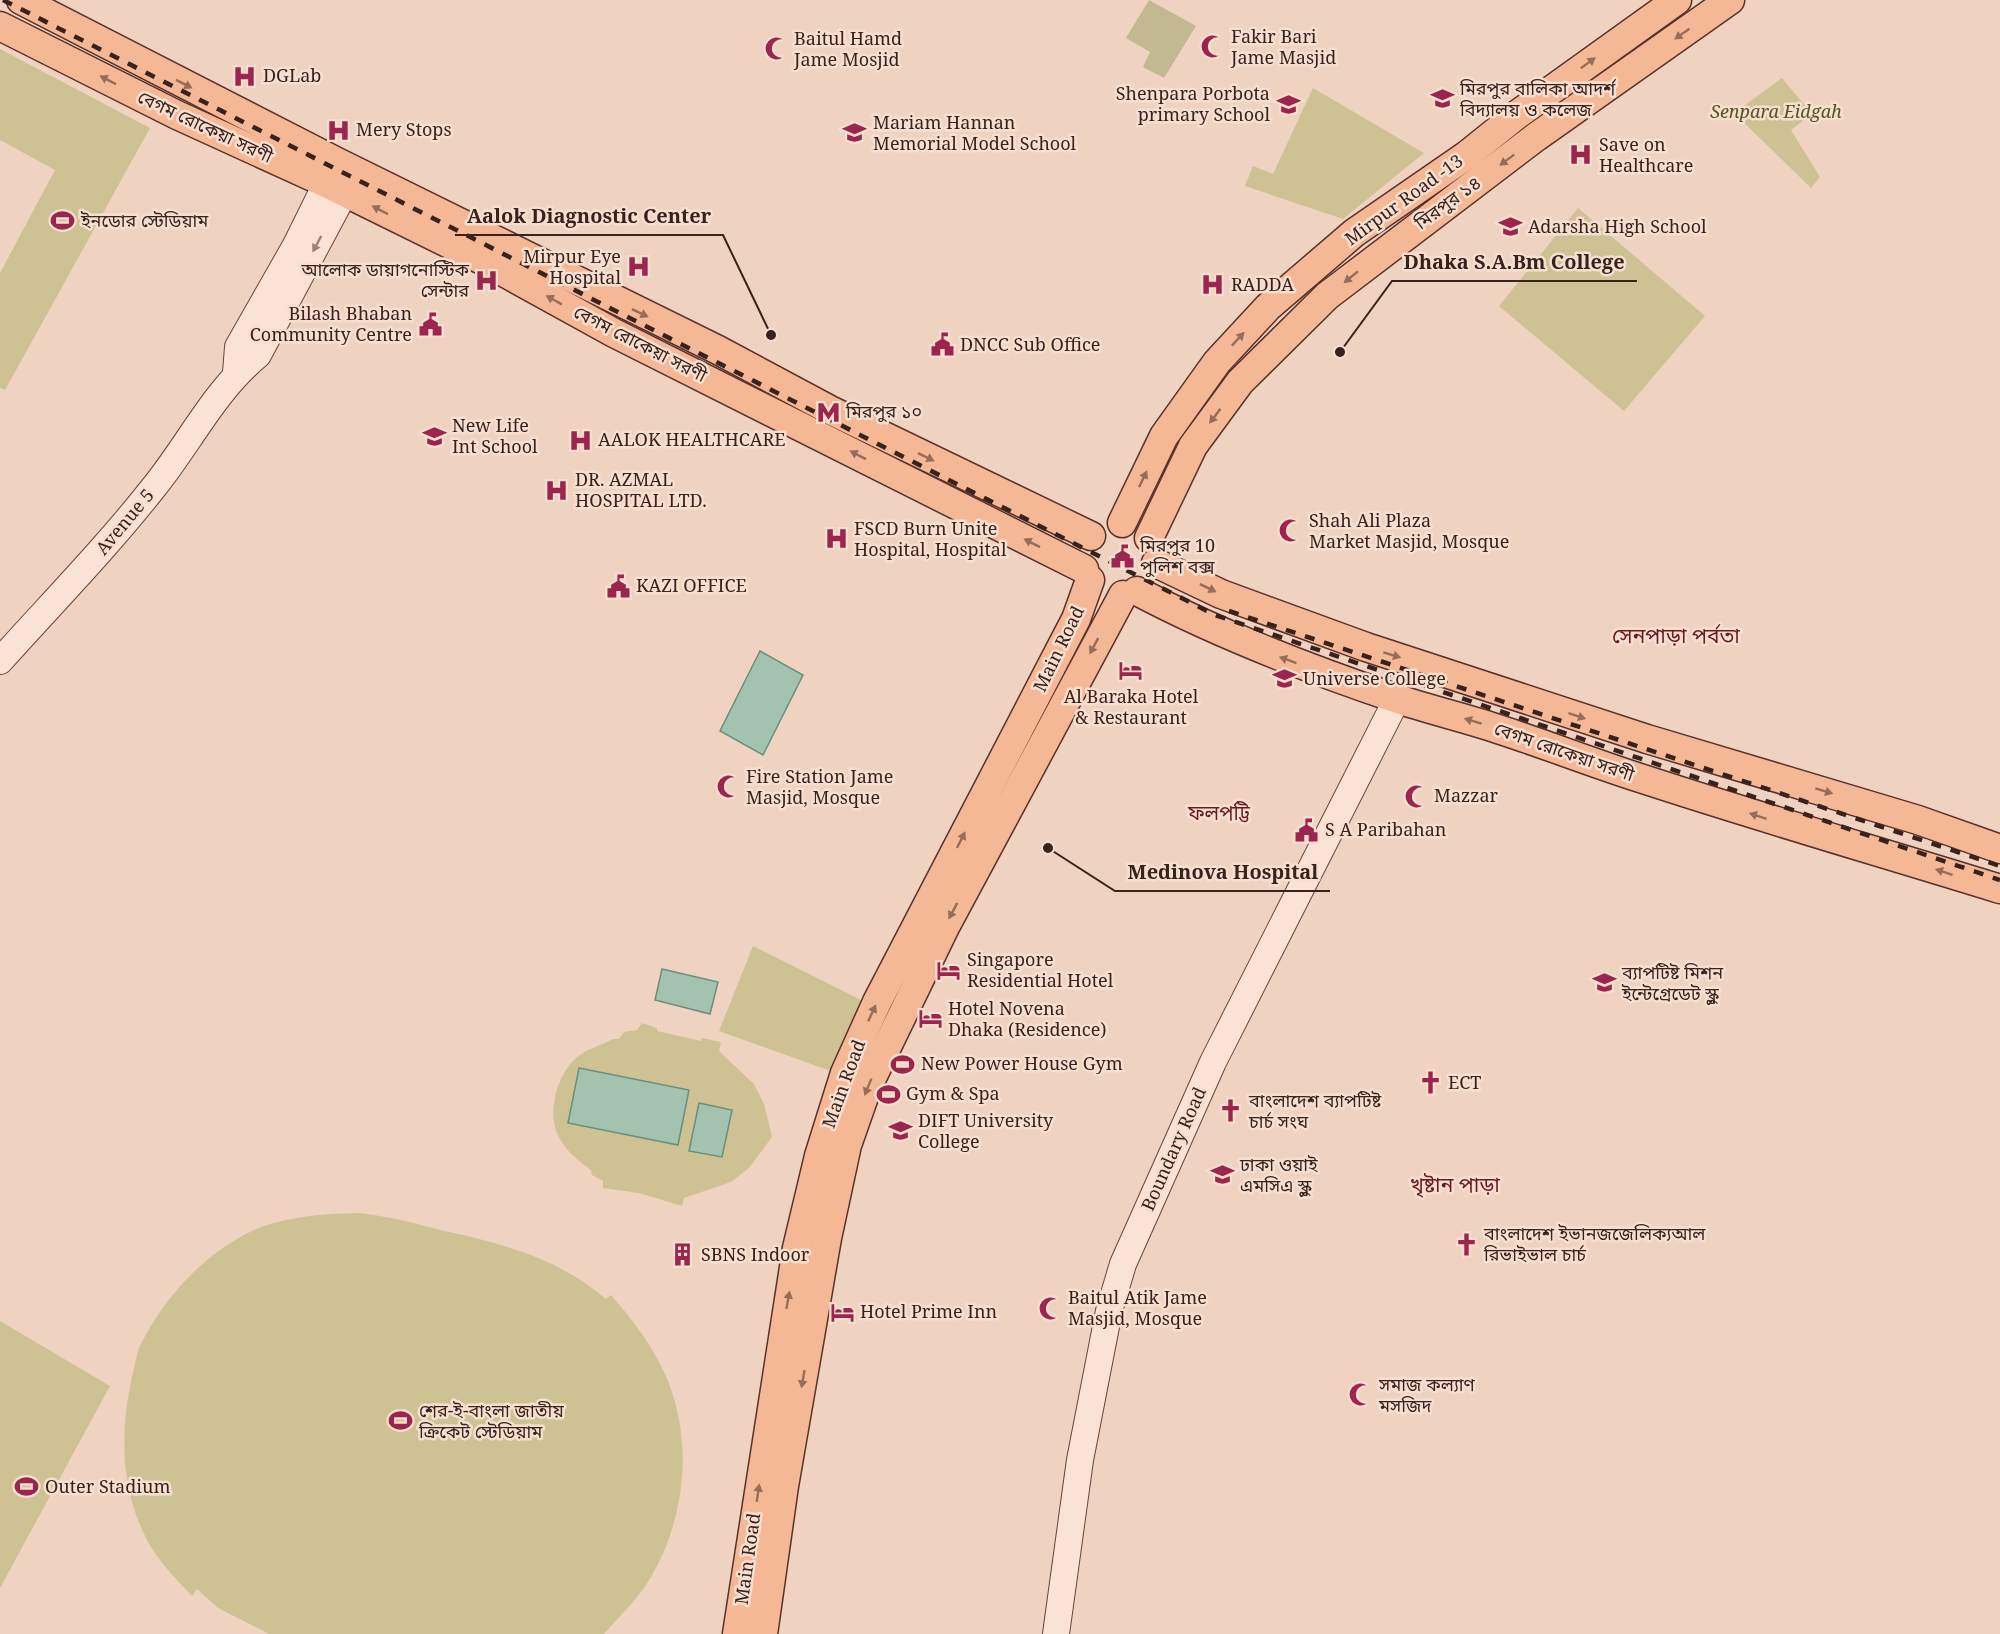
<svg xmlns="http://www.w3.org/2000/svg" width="2000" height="1634" font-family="'Noto Serif','Noto Sans Bengali',serif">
<rect width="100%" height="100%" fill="#f0d2c0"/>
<g fill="#cec294">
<polygon points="0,49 150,128 5,390 0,388 0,273 55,170 0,140"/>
<polygon points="1782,78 1812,114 1791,130 1820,177 1811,188 1734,113"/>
<polygon points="1313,88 1424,153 1343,219 1245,186 1253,166 1273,174"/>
<polygon points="1578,208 1705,316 1624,411 1499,306"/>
<polygon points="753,946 869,1004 839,1074 719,1031"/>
<path d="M642 1023 657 1028V1031L701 1041 702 1038 721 1042 719 1051 754 1084 764 1104 772 1137 749 1168 731 1182 684 1198 682 1206 639 1193 603 1188V1181L592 1175 591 1170C560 1148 546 1128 557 1089 561 1077 567 1066 576 1058 586 1049 602 1045 613 1039H619L624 1032 637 1030Z"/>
<path d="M359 1213C387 1216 414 1223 441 1230 502 1244 557 1257 606 1299L611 1295C629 1316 646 1337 659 1362 695 1428 688 1514 651 1577 638 1599 620 1616 604 1634H269L218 1608 197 1589 192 1596C176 1579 158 1561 147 1540 120 1488 120 1432 132 1377 135 1367 136 1355 140 1346 163 1299 202 1256 248 1233 282 1216 323 1214 359 1213Z"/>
<polygon points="0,1321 110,1386 0,1588"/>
</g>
<polygon fill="#c2b993" points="1149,0 1196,26 1164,78 1143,67 1150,52 1126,38"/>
<g fill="#a3c2af" stroke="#6a907a" stroke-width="1.5">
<polygon points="760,651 803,675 763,755 720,731"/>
<polygon points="662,969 718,982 710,1014 655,1000"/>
<polygon points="579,1068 689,1090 678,1145 568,1123"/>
<polygon points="699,1103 732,1110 722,1157 689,1151"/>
</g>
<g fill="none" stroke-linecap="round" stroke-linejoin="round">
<defs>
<g id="secondary">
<polyline points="236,373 238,347 296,245 335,166"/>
<path d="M0 661C52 603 106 548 154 487 189 444 214 391 258 355L354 175"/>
<polyline points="1056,1634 1080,1460 1109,1311 1123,1264 1213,1062 1397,699"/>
</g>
<g id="primary">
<polyline points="21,0 337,162 718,350 830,410 1091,536"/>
<polyline points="0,26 177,115 326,183 480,259 614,333 1084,569"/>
<polyline points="1122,523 1164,436 1217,362 1268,307 1354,233 1467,155 1518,114 1677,0"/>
<polyline points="1149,538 1193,446 1240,382 1327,296 1536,137 1730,0"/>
<polyline points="1156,563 1221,594 1366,647 1647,739 1918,820 2000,849"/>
<path d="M1137 591C1220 635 1306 668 1395 698 1430 710 1466 718 1501 730 1547 745 1593 763 1640 778 1759 817 1880 852 2000 889"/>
<polyline points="737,1634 797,1248 819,1156 845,1073 877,1002 1076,619 1090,580"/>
<polyline points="763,1634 784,1486 827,1238 847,1145 867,1088 945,927 1123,595"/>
</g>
</defs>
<use href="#secondary" stroke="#6b433b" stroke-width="28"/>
<use href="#primary" stroke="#57322c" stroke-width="31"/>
<use href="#secondary" stroke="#fae2d4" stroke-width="26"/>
<use href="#primary" stroke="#f5b896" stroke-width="28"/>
<g stroke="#39211c" stroke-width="4.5" stroke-dasharray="10 10" stroke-linecap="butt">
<polyline points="3,0 1215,615 2000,880"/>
<polyline points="1229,611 2000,866"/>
</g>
</g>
<defs><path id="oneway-solid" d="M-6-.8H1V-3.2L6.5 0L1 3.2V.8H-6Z" transform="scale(1.5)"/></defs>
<g fill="#976c59">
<use href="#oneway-solid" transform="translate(1682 34) rotate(145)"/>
<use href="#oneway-solid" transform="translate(1588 63) rotate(-36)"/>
<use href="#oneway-solid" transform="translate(108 80) rotate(-153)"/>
<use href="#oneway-solid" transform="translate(184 84) rotate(27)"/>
<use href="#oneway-solid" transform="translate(1507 160) rotate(143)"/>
<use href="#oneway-solid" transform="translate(380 210) rotate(-153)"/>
<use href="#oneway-solid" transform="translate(1351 277) rotate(141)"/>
<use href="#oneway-solid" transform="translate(554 300) rotate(-151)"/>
<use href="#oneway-solid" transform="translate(640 313) rotate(26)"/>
<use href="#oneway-solid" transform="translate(1238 339) rotate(-47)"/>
<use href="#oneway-solid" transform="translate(1215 416) rotate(127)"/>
<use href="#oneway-solid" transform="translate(858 455) rotate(-153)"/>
<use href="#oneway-solid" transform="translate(926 457) rotate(26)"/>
<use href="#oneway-solid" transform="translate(1143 479) rotate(-64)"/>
<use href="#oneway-solid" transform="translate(1032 543) rotate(-153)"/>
<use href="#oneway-solid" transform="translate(1208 588) rotate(26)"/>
<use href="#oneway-solid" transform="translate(1094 646) rotate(118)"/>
<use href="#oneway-solid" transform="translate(1392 655) rotate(17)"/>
<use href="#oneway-solid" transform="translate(1288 660) rotate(-160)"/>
<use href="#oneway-solid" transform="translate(1577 716) rotate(18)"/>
<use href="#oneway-solid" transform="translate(1473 721) rotate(-163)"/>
<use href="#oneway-solid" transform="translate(1824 791) rotate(17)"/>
<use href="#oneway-solid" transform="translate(1758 816) rotate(-162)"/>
<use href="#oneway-solid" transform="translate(961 840) rotate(-63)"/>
<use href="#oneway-solid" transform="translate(1944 872) rotate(-162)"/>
<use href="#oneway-solid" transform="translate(953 911) rotate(118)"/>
<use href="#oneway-solid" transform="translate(872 1013) rotate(-65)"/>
<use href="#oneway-solid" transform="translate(868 1087) rotate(112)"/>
<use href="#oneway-solid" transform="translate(788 1300) rotate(-80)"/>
<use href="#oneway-solid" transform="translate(803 1379) rotate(100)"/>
<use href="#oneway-solid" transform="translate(758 1493) rotate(-82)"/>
</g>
<use fill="#9a8278" href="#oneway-solid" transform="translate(317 244) rotate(118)"/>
<defs>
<symbol id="mosque-bare" viewBox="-9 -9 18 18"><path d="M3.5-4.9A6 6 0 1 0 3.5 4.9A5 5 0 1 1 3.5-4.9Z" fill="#9b254c" stroke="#f7dfd0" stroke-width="2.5" paint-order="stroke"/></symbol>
<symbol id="hospital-bare" viewBox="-9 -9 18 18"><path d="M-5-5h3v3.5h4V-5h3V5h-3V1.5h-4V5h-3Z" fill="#9b254c" stroke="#f7dfd0" stroke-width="2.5" paint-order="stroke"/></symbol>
<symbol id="school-bare" viewBox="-9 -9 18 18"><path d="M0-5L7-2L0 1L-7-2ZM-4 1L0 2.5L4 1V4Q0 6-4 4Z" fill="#9b254c" stroke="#f7dfd0" stroke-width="2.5" paint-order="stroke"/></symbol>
<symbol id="stadium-bare" viewBox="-9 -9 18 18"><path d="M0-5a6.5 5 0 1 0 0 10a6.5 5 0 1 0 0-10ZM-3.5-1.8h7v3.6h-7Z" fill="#9b254c" stroke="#f7dfd0" stroke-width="2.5" paint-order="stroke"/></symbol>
<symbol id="civic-bare" viewBox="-9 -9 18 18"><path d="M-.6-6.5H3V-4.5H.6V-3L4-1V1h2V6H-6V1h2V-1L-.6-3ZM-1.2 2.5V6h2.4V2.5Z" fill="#9b254c" stroke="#f7dfd0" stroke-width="2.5" paint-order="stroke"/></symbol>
<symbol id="metro-bare" viewBox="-9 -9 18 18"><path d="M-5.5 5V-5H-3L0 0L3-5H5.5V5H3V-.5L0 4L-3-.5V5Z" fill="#9b254c" stroke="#f7dfd0" stroke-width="2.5" paint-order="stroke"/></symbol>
<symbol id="hotel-bare" viewBox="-9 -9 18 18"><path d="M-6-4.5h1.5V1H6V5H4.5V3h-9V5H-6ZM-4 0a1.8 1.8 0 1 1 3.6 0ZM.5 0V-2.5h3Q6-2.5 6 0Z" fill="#9b254c" stroke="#f7dfd0" stroke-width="2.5" paint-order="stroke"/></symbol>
<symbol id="university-bare" viewBox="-9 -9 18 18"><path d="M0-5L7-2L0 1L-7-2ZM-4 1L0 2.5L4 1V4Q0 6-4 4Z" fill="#9b254c" stroke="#f7dfd0" stroke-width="2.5" paint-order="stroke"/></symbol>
<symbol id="church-bare" viewBox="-9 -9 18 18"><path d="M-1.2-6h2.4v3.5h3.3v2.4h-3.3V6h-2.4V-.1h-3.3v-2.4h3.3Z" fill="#9b254c" stroke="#f7dfd0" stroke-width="2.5" paint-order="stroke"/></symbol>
<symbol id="building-bare" viewBox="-9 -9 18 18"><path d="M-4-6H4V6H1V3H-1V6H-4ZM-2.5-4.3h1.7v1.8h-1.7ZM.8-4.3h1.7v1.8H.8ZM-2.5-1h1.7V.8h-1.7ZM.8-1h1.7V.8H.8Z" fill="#9b254c" stroke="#f7dfd0" stroke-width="2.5" paint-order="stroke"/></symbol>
</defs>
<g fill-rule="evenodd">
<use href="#mosque-bare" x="1196" y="30" width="33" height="33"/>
<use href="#mosque-bare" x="760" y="32" width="33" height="33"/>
<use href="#hospital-bare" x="228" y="60" width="33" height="33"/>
<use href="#school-bare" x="1426" y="82" width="33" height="33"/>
<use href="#school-bare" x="1272" y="88" width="33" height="33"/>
<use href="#hospital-bare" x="322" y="114" width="33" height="33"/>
<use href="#school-bare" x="838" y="116" width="33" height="33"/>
<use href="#hospital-bare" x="1564" y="138" width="33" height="33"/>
<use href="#stadium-bare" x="46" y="204" width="33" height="33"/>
<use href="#school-bare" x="1494" y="210" width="33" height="33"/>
<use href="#hospital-bare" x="622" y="250" width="33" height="33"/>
<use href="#hospital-bare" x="470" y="264" width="33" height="33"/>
<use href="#hospital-bare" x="1196" y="268" width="33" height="33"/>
<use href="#civic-bare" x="414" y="308" width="33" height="33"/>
<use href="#civic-bare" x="926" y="328" width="33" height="33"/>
<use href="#metro-bare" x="812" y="396" width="33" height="33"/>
<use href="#school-bare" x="418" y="420" width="33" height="33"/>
<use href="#hospital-bare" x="564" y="424" width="33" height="33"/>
<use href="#hospital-bare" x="540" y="474" width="33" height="33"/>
<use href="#mosque-bare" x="1274" y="514" width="33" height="33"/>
<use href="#hospital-bare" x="820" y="522" width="33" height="33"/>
<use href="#civic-bare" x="1106" y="540" width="33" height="33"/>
<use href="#civic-bare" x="602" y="570" width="33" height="33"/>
<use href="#hotel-bare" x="1114" y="654" width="33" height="33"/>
<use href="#university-bare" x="1268" y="662" width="33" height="33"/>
<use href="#mosque-bare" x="712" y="770" width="33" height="33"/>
<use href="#mosque-bare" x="1400" y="780" width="33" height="33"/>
<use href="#civic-bare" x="1290" y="814" width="33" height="33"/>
<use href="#hotel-bare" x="932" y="954" width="33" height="33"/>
<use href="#school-bare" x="1588" y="966" width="33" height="33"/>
<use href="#hotel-bare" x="914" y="1002" width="33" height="33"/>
<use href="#stadium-bare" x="886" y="1048" width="33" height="33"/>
<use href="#church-bare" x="1414" y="1066" width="33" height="33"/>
<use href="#stadium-bare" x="872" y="1078" width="33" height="33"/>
<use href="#church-bare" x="1214" y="1094" width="33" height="33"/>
<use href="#university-bare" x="884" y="1114" width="33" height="33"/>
<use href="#school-bare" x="1206" y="1158" width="33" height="33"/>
<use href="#church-bare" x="1450" y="1228" width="33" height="33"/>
<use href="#building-bare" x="666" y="1238" width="33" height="33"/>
<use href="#mosque-bare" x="1034" y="1292" width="33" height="33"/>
<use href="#hotel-bare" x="826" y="1296" width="33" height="33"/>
<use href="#mosque-bare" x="1344" y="1378" width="33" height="33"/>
<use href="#stadium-bare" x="384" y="1404" width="33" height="33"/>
<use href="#stadium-bare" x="10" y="1470" width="33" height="33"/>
</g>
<g text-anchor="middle" stroke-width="5" stroke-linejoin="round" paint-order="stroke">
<g font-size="18" fill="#39211c" stroke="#f7dfd0" text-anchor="start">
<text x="1231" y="43">Fakir Bari<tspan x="1231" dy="21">Jame Masjid</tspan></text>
<text x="794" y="45">Baitul Hamd<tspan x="794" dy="21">Jame Mosjid</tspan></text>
<text x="263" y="82">DGLab</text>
<text x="1460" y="95">মিরপুর বালিকা আদর্শ<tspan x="1460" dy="21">বিদ্যালয় ও কলেজ</tspan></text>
<text x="1270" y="100" text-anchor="end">Shenpara Porbota<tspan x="1270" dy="21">primary School</tspan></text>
<text x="873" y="129">Mariam Hannan<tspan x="873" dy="21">Memorial Model School</tspan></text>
<text x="356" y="136">Mery Stops</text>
<text x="1599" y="151">Save on<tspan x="1599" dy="21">Healthcare</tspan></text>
<text x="81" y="227">ইনডোর স্টেডিয়াম</text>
<text x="1528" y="233">Adarsha High School</text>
<text x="621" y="263" text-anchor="end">Mirpur Eye<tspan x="621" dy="21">Hospital</tspan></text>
<text x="469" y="276" text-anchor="end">আলোক ডায়াগনোস্টিক<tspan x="469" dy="21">সেন্টার</tspan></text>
<text x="1231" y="291">RADDA</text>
<text x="412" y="320" text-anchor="end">Bilash Bhaban<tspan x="412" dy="21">Community Centre</tspan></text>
<text x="960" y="351">DNCC Sub Office</text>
<text x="846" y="418">মিরপুর ১০</text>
<text x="452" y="432">New Life<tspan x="452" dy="21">Int School</tspan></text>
<text x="598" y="446">AALOK HEALTHCARE</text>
<text x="575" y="486">DR. AZMAL<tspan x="575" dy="21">HOSPITAL LTD.</tspan></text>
<text x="1309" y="527">Shah Ali Plaza<tspan x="1309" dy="21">Market Masjid, Mosque</tspan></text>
<text x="854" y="535">FSCD Burn Unite<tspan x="854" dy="21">Hospital, Hospital</tspan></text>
<text x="1140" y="552">মিরপুর 10<tspan x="1140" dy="21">পুলিশ বক্স</tspan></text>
<text x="636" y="592">KAZI OFFICE</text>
<text x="1303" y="685">Universe College</text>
<text x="1131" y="703" text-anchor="middle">Al Baraka Hotel<tspan x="1131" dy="21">&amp; Restaurant</tspan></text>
<text x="746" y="783">Fire Station Jame<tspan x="746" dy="21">Masjid, Mosque</tspan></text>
<text x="1434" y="802">Mazzar</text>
<text x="1325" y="836">S A Paribahan</text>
<text x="967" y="966">Singapore<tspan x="967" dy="21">Residential Hotel</tspan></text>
<text x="1622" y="979">ব্যাপটিষ্ট মিশন<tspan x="1622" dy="21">ইন্টেগ্রেডেট স্কুল</tspan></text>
<text x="948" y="1015">Hotel Novena<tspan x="948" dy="21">Dhaka (Residence)</tspan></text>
<text x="921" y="1070">New Power House Gym</text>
<text x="1448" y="1089">ECT</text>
<text x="906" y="1100">Gym &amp; Spa</text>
<text x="1249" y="1107">বাংলাদেশ ব্যাপটিষ্ট<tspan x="1249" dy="21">চার্চ সংঘ</tspan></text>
<text x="918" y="1127">DIFT University<tspan x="918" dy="21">College</tspan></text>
<text x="1240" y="1171">ঢাকা ওয়াই<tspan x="1240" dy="21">এমসিএ স্কুল</tspan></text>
<text x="1484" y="1240">বাংলাদেশ ইভানজজেলিক্যআল<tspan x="1484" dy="21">রিভাইভাল চার্চ</tspan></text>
<text x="701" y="1261">SBNS Indoor</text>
<text x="1068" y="1304">Baitul Atik Jame<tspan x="1068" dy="21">Masjid, Mosque</tspan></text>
<text x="860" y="1318">Hotel Prime Inn</text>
<text x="1379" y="1391">সমাজ কল্যাণ<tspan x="1379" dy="21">মসজিদ</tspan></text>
<text x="419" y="1417">শের-ই-বাংলা জাতীয়<tspan x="419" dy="21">ক্রিকেট স্টেডিয়াম</tspan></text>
<text x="45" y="1493">Outer Stadium</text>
</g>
<g font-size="18" font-style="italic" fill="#565222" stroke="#f7dfd0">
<text x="1776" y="118">Senpara Eidgah</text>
</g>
<g font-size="18" fill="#39211c" stroke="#f7dfd0">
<text transform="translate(205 127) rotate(25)" y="6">বেগম রোকেয়া সরণী</text>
<text transform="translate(1404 200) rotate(-36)" y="6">Mirpur Road -13</text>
<text transform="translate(1448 203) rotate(-36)" y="6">মিরপুর ১৪</text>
<text transform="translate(640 344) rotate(27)" y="6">বেগম রোকেয়া সরণী</text>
<text transform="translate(125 522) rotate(-50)" y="6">Avenue 5</text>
<text transform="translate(1059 649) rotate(-64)" y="6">Main Road</text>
<text transform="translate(1564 752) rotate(19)" y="6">বেগম রোকেয়া সরণী</text>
<text transform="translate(844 1084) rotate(-70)" y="6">Main Road</text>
<text transform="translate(1174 1149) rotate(-66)" y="6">Boundary Road</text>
<text transform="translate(748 1559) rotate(-82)" y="6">Main Road</text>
</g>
<g font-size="20" fill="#671a23" stroke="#f7dfd0">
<text x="1219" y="820">ফলপট্টি</text>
</g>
<g font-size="21" fill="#671a23" stroke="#f7dfd0">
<text x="1676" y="643">সেনপাড়া পর্বতা</text>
<text x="1455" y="1192">খৃষ্টান পাড়া</text>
</g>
</g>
<path fill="none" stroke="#39211c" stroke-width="2" d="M771 335L723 235H455M1340 352L1392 281H1637M1048 848L1115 891H1330"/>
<g fill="#39211c" stroke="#f7dfd0" stroke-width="2">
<circle cx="771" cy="335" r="6"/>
<circle cx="1340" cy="352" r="6"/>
<circle cx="1048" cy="848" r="6"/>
</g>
<g font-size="20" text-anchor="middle" font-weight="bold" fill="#39211c" stroke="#f7dfd0" stroke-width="5" stroke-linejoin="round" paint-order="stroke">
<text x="589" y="223">Aalok Diagnostic Center</text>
<text x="1514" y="269">Dhaka S.A.Bm College</text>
<text x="1223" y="879">Medinova Hospital</text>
</g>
</svg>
